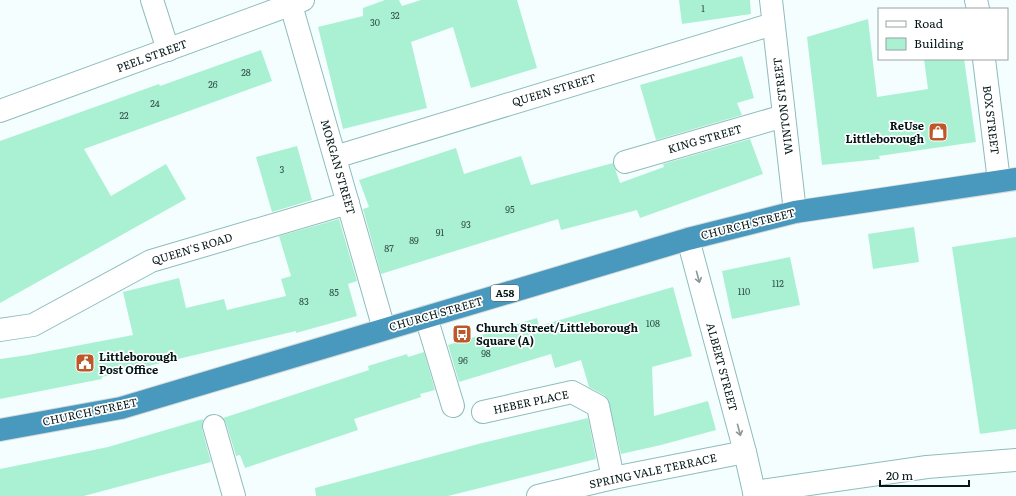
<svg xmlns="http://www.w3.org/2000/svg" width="1016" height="496" font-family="Literata,serif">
<rect width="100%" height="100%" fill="#f5fefe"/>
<g fill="#aaf1d4">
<polygon points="385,0 399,0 402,6 421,0 517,0 537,68 471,88 453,27 411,42 427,108 343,129 318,27 363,16 363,8"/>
<polygon points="679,0 750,0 751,14 682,24"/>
<polygon points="868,19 877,97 928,89 924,59 964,59 976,142 879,156 880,159 822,165 807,37"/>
<polygon points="261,50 272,81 84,149 111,196 166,164 186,199 0,303 0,141 159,84 160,86"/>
<polygon points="742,56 754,98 737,103 742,115 656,140 640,85"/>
<polygon points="750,139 763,174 640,218 637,210 561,230 558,219 381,274 363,209 369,207 359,180 456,148 464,174 521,156 531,185 613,163 620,183 664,167 663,164"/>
<polygon points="297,146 312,200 272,212 256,157"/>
<polygon points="339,219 357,281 348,284 357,316 296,333 296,331 102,377 102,379 0,399 0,359 28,355 133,335 123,292 179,278 186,308 224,299 227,310 286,296 281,279 291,276 279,236"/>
<polygon points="914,227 919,262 873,269 868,234"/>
<polygon points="1016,237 1016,429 980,434 952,247"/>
<polygon points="790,257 800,305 732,319 722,271"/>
<polygon points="673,287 692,356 652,367 654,416 708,401 716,430 661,445 621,454 608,399 604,395 589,387 581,360 555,368 551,354 459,382 448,345 537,318 539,326"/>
<polygon points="424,352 435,390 420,394 421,397 354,419 358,430 245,468 240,455 236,456 226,423 223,418 369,370 368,366 407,354 408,357"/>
<polygon points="588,418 596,459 448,496 316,496 315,488 482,443"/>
<polygon points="203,419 202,429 211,462 84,496 0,496 0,469 108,447"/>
</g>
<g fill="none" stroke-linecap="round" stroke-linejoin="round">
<defs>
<g id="minor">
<polyline points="152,0 168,50"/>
<polyline points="771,0 795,212"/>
<polyline points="976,0 978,9"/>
<polyline points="291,5 384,329"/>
<polyline points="984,59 999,181"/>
<polyline points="0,111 303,0"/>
<polyline points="335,157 773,24"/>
<polyline points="625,162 784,116"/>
<polyline points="688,239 745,452 755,496"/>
<polyline points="426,317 453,406"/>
<polyline points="0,330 33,325 151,261 348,203"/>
<polyline points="483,412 572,392 598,406 613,478"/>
<polyline points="214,426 234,496"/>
<polyline points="754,492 927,467 1016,460"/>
<polyline points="538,496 613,478 745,452"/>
</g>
<polyline id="highway" points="0,430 121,408 688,239 795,212 1016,179"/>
</defs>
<use href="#minor" stroke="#8ebcbd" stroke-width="24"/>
<use href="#highway" stroke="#d7dada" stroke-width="24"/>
<use href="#minor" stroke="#fff" stroke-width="22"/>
<use href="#highway" stroke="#4899bd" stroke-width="22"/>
</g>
<defs><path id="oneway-shaft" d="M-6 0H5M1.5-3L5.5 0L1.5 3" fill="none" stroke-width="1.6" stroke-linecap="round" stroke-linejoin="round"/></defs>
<g stroke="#8e9696">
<use href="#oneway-shaft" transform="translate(698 277) rotate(75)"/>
<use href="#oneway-shaft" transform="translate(739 430) rotate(75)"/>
</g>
<defs>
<symbol id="shop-square" viewBox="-11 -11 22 22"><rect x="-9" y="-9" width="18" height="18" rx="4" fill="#be582a" stroke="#fff"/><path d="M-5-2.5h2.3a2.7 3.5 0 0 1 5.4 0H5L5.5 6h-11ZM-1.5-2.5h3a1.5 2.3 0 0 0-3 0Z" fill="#fff"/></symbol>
<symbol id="bus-square" viewBox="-11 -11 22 22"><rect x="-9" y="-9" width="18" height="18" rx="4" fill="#be582a" stroke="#fff"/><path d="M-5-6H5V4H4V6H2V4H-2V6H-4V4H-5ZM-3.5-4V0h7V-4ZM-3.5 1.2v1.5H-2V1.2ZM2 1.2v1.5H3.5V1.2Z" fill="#fff"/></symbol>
<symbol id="civic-square" viewBox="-11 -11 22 22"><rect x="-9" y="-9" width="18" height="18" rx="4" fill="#be582a" stroke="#fff"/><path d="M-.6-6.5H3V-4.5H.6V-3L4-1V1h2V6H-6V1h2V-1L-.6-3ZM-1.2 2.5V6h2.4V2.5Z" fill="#fff"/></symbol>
</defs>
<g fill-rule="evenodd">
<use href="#shop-square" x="927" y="121" width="22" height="22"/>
<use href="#bus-square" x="451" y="323" width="22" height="22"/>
<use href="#civic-square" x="74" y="352" width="22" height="22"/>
</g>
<g text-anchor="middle" stroke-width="3.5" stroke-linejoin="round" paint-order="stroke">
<g font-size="9" fill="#2e4d46">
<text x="703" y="12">1</text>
<text x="395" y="19">32</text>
<text x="375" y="26">30</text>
<text x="246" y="76">28</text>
<text x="213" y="88">26</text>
<text x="155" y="107">24</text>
<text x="124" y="119">22</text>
<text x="282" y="173">3</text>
<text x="510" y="213">95</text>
<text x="466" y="228">93</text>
<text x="440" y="236">91</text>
<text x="414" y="244">89</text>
<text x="389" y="252">87</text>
<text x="778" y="287">112</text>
<text x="744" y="295">110</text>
<text x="334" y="296">85</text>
<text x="304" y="305">83</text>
<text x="653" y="327">108</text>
<text x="486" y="357">98</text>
<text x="463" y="364">96</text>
</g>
<rect fill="#fff" stroke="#4f5c5c" stroke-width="1" x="491" y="285" width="28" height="16" rx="3"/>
<g font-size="10" font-weight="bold" fill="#041616">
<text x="505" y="297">A58</text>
</g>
<g font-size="11" fill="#041616" stroke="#fff">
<text transform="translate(152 56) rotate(-20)" y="4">PEEL STREET</text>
<text transform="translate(554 90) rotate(-17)" y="4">QUEEN STREET</text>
<text transform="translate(783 106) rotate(-97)" y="4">WINTON STREET</text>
<text transform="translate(991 120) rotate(83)" y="4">BOX STREET</text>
<text transform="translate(705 139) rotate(-16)" y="4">KING STREET</text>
<text transform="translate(338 167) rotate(74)" y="4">MORGAN STREET</text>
<text transform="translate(748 224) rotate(-14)" y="4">CHURCH STREET</text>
<text transform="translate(192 249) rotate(-17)" y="4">QUEEN'S ROAD</text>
<text transform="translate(436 314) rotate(-16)" y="4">CHURCH STREET</text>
<text transform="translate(722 367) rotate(75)" y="4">ALBERT STREET</text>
<text transform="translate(531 402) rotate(-12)" y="4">HEBER PLACE</text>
<text transform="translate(90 412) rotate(-12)" y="4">CHURCH STREET</text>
<text transform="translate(653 471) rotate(-12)" y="4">SPRING VALE TERRACE</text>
</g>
<g font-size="11" font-weight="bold" fill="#041616" stroke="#fff" text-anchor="start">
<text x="924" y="130" text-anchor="end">ReUse<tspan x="924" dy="13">Littleborough</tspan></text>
<text x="476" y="332">Church Street/Littleborough<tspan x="476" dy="13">Square (A)</tspan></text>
<text x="99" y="361">Littleborough<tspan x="99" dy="13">Post Office</tspan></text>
</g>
</g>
<rect x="878" y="8" width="130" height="52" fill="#ffffff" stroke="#9ba2a2"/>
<rect x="886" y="21" width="20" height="6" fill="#ffffff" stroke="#9ba2a2"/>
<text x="914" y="28" font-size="12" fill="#041616">Road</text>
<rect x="886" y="38" width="20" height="12" fill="#aaf1d4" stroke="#9ba2a2"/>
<text x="914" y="48" font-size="12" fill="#041616">Building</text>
<path d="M880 480v6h89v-6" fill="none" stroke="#041616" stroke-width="2"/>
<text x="886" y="480" font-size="12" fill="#041616" stroke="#ffffff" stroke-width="3" paint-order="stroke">20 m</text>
</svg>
